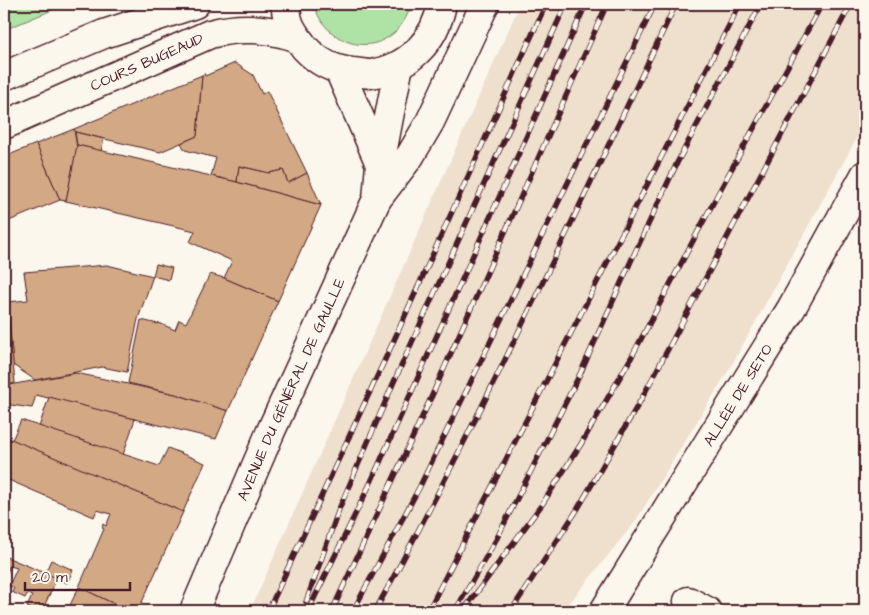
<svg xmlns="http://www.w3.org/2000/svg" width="869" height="615" font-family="'Architects Daughter',sans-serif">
<rect width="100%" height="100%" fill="#fbf7ec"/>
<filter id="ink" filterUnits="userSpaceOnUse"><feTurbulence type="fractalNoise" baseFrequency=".02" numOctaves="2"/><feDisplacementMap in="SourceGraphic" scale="10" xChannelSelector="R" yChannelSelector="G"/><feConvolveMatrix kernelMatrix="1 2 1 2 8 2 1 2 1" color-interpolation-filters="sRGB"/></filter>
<g filter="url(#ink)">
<polygon fill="#efdfcd" points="520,4 865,4 865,123 730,368 635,522 563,611 250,611"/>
<g fill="#aee3a5" stroke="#7c8168">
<polygon points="4,4 67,4 4,30"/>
<path d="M314 4H412C407 16 402 28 390 36 361 57 322 37 314 4Z"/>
</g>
<g fill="#d3a884" stroke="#4a1f2b">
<polygon points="235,63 253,75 262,94 267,91 307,173 288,183 283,170 269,173 239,166 237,182 211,176 216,158 185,150 181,143 197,136 202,75 204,73 205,76"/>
<polygon points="202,75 197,136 160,152 75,132 74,129"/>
<polygon points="74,129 77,148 66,201 60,200 36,144"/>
<polygon points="75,132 104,139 101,151 77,145"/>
<polygon points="36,144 60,200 4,223 4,157"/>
<polygon points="77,145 237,182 321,205 278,301 224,278 232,261 190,242 195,231 66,201"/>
<polygon points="239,166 269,173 283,170 288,183 307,173 321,205 237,182"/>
<polygon points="156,264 172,268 169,280 153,276"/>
<polygon points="107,265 153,276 138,319 127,372 102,367 35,380 13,365 7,302 28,300 24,272"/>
<polygon points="210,274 224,278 278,301 228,411 175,394 128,383 141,320 158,324 159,323 175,330 179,320 186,323"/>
<polygon points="5,279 15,383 4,386 4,280"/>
<polygon points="76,373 175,394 228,411 216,439 36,395 32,408 4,404 4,386"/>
<polygon points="49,397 135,419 123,455 39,427"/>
<polygon points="21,420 159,466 168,448 205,463 183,512 12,440"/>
<polygon points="4,436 183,512 138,611 129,611 79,587 104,529 102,528 103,524 106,526 111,514 97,510 94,517 4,478"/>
<polygon points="4,556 57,578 42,611 35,611 27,607 32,596 27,594 25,598 12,592 14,588 9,586 17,568 10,566 4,579"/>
<polygon points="51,560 73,570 67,583 45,573"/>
<polygon points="79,587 129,611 67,611"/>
</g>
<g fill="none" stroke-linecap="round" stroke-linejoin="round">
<defs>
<g id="minor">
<path d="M285 4C286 10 287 17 289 23 292 32 299 40 305 48 318 62 333 70 352 72 358 72 365 74 371 74 409 68 435 41 442 4"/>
<polyline points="339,70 380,164"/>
<polyline points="4,76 104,34 195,4"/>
<path id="s1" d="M4 125 210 34C240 26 266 28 296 37"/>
<polyline points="377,199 410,156 430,122 485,4"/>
<polyline points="688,601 707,611"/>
<path id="s2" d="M194 611 270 433 377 199 380 164 399 65"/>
<path id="s3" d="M604 611 791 309 865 175"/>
</g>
</defs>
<use href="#minor" stroke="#4a1f2b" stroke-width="31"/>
<use href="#minor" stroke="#fbf7ec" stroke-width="28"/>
<defs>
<g id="rail">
<polyline points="306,602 339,509 393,384 566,4"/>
<polyline points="268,611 394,340 546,4"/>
<polyline points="308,611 371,482 586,4"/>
<polyline points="332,611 430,400 607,4"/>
<polyline points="353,611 419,488 655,4"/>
<path d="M375 611C484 413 578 207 676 4"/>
<polyline points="428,611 740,4"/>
<polyline points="455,611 497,538 581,372 631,261 677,163 761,4"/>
<polyline points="463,611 543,503 581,444 631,358 720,190 822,4"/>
<polyline points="511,611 577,510 642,398 851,4"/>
</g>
</defs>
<use href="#rail" stroke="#4a1f2b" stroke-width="5.5"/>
<use href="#rail" stroke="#fbf7ec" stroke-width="4" stroke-dasharray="11" stroke-linecap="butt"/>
</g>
</g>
<g text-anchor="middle" stroke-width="4.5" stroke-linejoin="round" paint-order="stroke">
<g font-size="15" fill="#4a1f2b" stroke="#fbf7ec">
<text dy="5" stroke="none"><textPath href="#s1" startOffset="156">COURS BUGEAUD</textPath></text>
<text dy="5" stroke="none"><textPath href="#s2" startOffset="242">AVENUE DU GÉNÉRAL DE GAULLE</textPath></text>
<text dy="5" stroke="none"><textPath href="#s3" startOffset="254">ALLÉE DE SETO</textPath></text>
</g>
</g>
<rect width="869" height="615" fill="none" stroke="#fbf7ec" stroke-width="20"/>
<rect x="10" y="10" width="849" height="595" fill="none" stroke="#4a1f2b" stroke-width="2" filter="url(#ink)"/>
<path d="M25 582v8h105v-8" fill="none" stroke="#4a1f2b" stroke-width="2.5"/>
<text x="32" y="582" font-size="15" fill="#4a1f2b" stroke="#fbf7ec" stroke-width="4" paint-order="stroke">20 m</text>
</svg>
